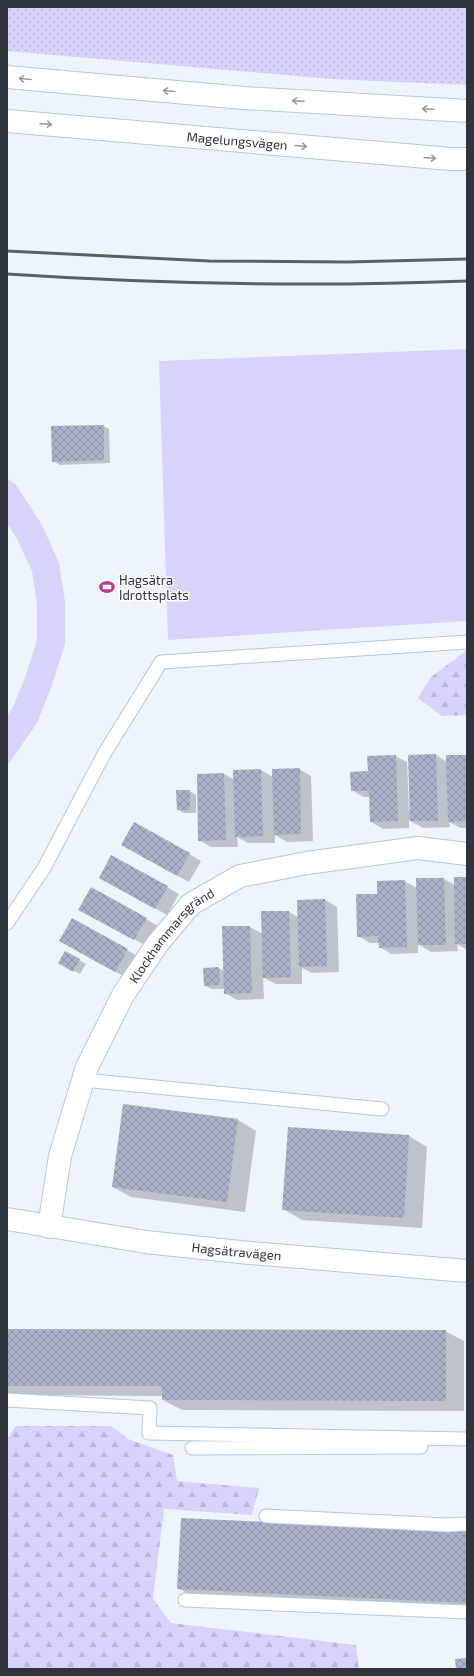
<svg xmlns="http://www.w3.org/2000/svg" width="474" height="1676" font-family="'Exo 2',sans-serif">
<defs>
<pattern id="forest-firs" width="22" height="20" patternUnits="userSpaceOnUse"><rect width="22" height="20" fill="#d5d4fd"/><path d="M5 1l3.5 6h-7zM16 11l3.5 6h-7z" fill="#b7b7da"/></pattern>
<pattern id="park-dots" width="8" height="8" patternUnits="userSpaceOnUse"><rect width="8" height="8" fill="#d5d4fd"/><path d="M2 2h.1M6 6h.1" fill="none" stroke="#b7b7da" stroke-width="1.8" stroke-linecap="round"/></pattern>
<pattern id="building-cross-hatch" width="8" height="8" patternUnits="userSpaceOnUse"><rect width="8" height="8" fill="#a9b2c8"/><path d="M0 0l8 8M0 8l8-8" fill="none" stroke="#8a92a4"/></pattern>
</defs>
<rect width="100%" height="100%" fill="#edf4fc"/>
<g fill="#d5d4fd">
<polygon points="467,349 467,621 168,640 159,361"/>
<polygon points="7,478 16,485 42,525 59,563 65,602 65,644 51,688 37,723 7,766 7,716 12,709 25,678 37,640 37,604 32,571 17,539 7,523"/>
</g>
<g fill="url(#forest-firs)">
<polygon points="467,650 467,715 442,716 418,698 431,677"/>
<polygon points="16,1426 111,1426 128,1439 173,1455 177,1481 259,1488 252,1515 164,1509 153,1599 171,1623 356,1645 359,1669 7,1669 7,1439"/>
</g>
<polygon fill="url(#park-dots)" points="7,7 467,7 467,85 331,79 7,51"/>
<g fill="#0003">
<polygon points="103,426 109,429 110,463 60,465 53,461"/>
<polygon points="436,755 447,762 467,756 467,828 461,828 449,822 450,827 423,828 409,820 409,828 383,829 371,822 370,797 363,797 352,790 370,772 395,756 407,762 409,811 411,811"/>
<polygon points="299,769 311,776 313,841 287,842 275,835 275,843 248,843 237,837 238,847 211,847 199,840 224,774 235,780 234,771 261,770 273,777"/>
<polygon points="190,791 196,795 196,813 184,813 178,810"/>
<polygon points="134,851 189,854 201,861 189,882"/>
<polygon points="467,878 467,950 457,944 458,951 431,952 418,944 418,953 391,954 380,947 379,943 370,943 358,936 378,895 404,881 417,888 444,879 455,885"/>
<polygon points="112,884 167,887 179,894 167,915"/>
<polygon points="91,888 158,926 147,946 91,916"/>
<polygon points="325,900 337,907 339,972 312,973 302,968 302,984 276,984 263,977 264,999 237,1000 225,993 225,989 212,989 205,986 205,969 219,968 224,971 250,927 263,934 262,912 289,912 298,917"/>
<polygon points="72,948 127,950 139,957 127,978"/>
<polygon points="65,952 86,964 80,974 60,963"/>
<polygon points="238,1120 256,1131 245,1212 131,1197 113,1187"/>
<polygon points="289,1128 409,1136 427,1147 422,1228 302,1220 283,1209"/>
<polygon points="7,1330 445,1331 464,1341 464,1411 182,1410 163,1400 163,1396 7,1395"/>
<polygon points="467,1532 467,1612 197,1599 178,1588"/>
</g>
<g fill="url(#building-cross-hatch)">
<polygon points="104,425 104,460 52,462 51,426"/>
<polygon points="436,754 438,821 410,821 408,755"/>
<polygon points="396,755 398,821 370,822 369,791 351,791 350,772 368,771 367,756"/>
<polygon points="446,755 467,755 467,821 448,822"/>
<polygon points="300,768 301,834 274,835 272,769"/>
<polygon points="261,769 263,836 235,837 233,770"/>
<polygon points="224,773 226,840 198,841 197,774"/>
<polygon points="176,790 190,790 190,810 177,810"/>
<polygon points="134,822 190,853 177,876 121,845"/>
<polygon points="111,855 168,886 155,909 99,878"/>
<polygon points="454,877 467,877 467,944 455,944"/>
<polygon points="416,878 444,878 446,945 418,945"/>
<polygon points="405,880 407,947 379,948 378,936 357,937 356,894 377,894 377,881"/>
<polygon points="91,887 147,918 134,940 78,910"/>
<polygon points="325,899 327,966 299,967 297,900"/>
<polygon points="261,911 289,911 291,977 263,978"/>
<polygon points="72,918 128,949 115,972 59,941"/>
<polygon points="222,926 250,926 252,993 224,994"/>
<polygon points="65,951 80,959 73,972 58,963"/>
<polygon points="219,967 220,985 204,986 203,968"/>
<polygon points="123,1104 238,1119 227,1202 112,1187"/>
<polygon points="288,1127 409,1135 404,1218 282,1210"/>
<polygon points="7,1329 446,1330 446,1401 162,1400 162,1386 7,1386"/>
<polygon points="181,1518 467,1531 467,1603 177,1589"/>
<polygon points="467,1658 467,1669 456,1669 455,1659"/>
</g>
<g fill="none" stroke-linecap="round" stroke-linejoin="round">
<defs>
<g id="service">
<polyline points="7,923 44,868 104,754 161,662 467,642"/>
<polyline points="83,1080 382,1109"/>
<polyline points="7,1400 150,1408 149,1433 467,1439"/>
<polyline points="192,1448 421,1447"/>
<polyline points="266,1516 447,1525 467,1524"/>
<polyline points="185,1600 467,1612"/>
</g>
<g id="minor">
<path id="s1" d="M7 1219 146 1242 240 1252 467 1271"/>
<path id="s2" d="M49 1227 60 1156 87 1067 123 995 158 943 191 904 240 876 307 863 418 848 467 854"/>
</g>
<g id="secondary">
<polyline points="7,77 244,98 467,111"/>
<path id="s3" d="M7 121 451 159H467"/>
</g>
</defs>
<use href="#service" stroke="#b5c7d9" stroke-width="15"/>
<use href="#minor" stroke="#b5c7d9" stroke-width="24"/>
<use href="#secondary" stroke="#b5c7d9" stroke-width="24"/>
<use href="#service" stroke="#fff" stroke-width="13"/>
<use href="#minor" stroke="#fff" stroke-width="22"/>
<use href="#secondary" stroke="#fff" stroke-width="22"/>
<g stroke="#585f66" stroke-width="3">
<polyline points="7,251 209,261 347,262 467,259"/>
<path d="M7 274C160 284 314 287 467 281"/>
</g>
</g>
<defs><path id="oneway-shaft" d="M-6 0H5M1.5-3L5.5 0L1.5 3" fill="none" stroke-width="1.6" stroke-linecap="round" stroke-linejoin="round"/></defs>
<g stroke="#969a9d">
<use href="#oneway-shaft" transform="translate(25 79) rotate(-175)"/>
<use href="#oneway-shaft" transform="translate(169 91) rotate(-175)"/>
<use href="#oneway-shaft" transform="translate(298 101) rotate(-177)"/>
<use href="#oneway-shaft" transform="translate(428 109) rotate(-177)"/>
<use href="#oneway-shaft" transform="translate(46 124) rotate(5)"/>
<use href="#oneway-shaft" transform="translate(301 146) rotate(5)"/>
<use href="#oneway-shaft" transform="translate(430 158) rotate(5)"/>
</g>
<defs>
<symbol id="stadium-bare" viewBox="-9 -9 18 18"><path d="M0-5a6.5 5 0 1 0 0 10a6.5 5 0 1 0 0-10ZM-3.5-1.8h7v3.6h-7Z" fill="#b73d91" stroke="#fff" stroke-width="2.5" paint-order="stroke"/></symbol>
</defs>
<g fill-rule="evenodd">
<use href="#stadium-bare" x="96" y="576" width="22" height="22"/>
</g>
<g text-anchor="middle" stroke-width="3" stroke-linejoin="round" paint-order="stroke">
<g font-size="13" fill="#2d343b" stroke="#fff">
<text dy="5" stroke="none"><textPath href="#s3" startOffset="231">Magelungsvägen</textPath></text>
<text dy="5" stroke="none"><textPath href="#s2" startOffset="323">Klockhammarsgränd</textPath></text>
<text dy="5" stroke="none"><textPath href="#s1" startOffset="232">Hagsätravägen</textPath></text>
</g>
<g font-size="13" fill="#2d343b" stroke="#fff" text-anchor="start">
<text x="119" y="585">Hagsätra<tspan x="119" dy="15">Idrottsplats</tspan></text>
</g>
</g>
<rect width="474" height="1676" fill="none" stroke="#2d343b" stroke-width="16"/>
</svg>
